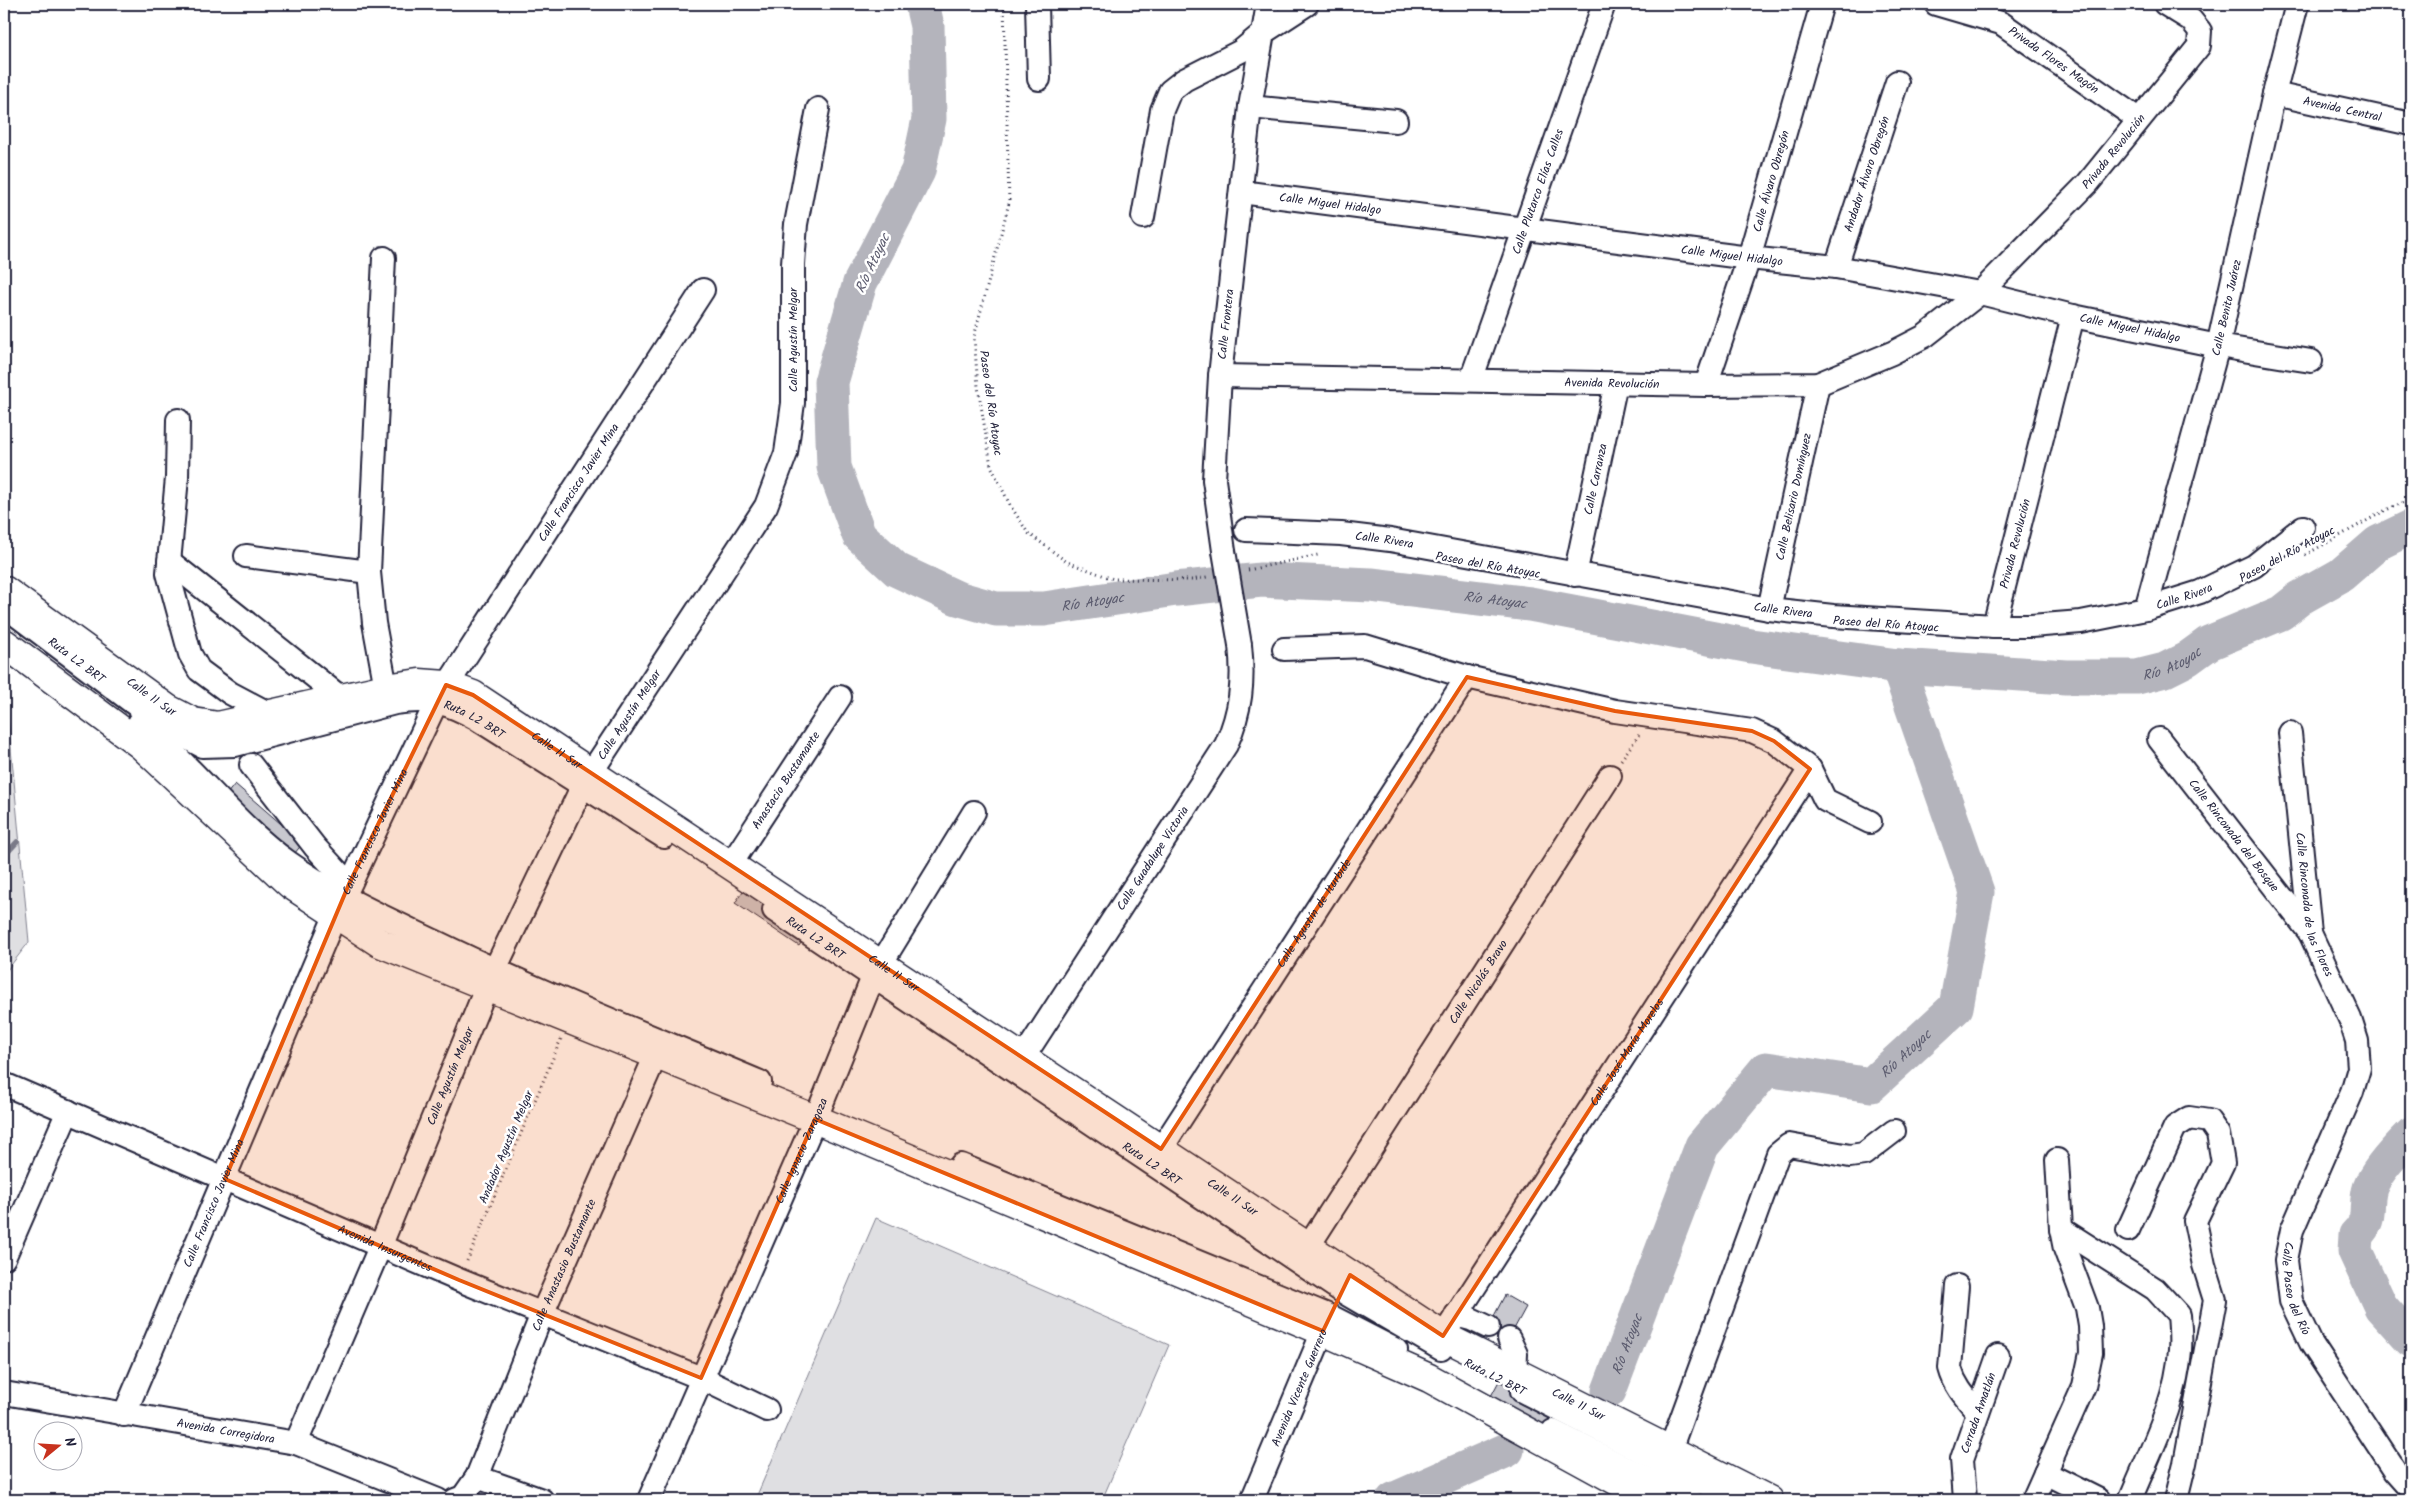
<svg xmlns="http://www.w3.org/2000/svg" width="2415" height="1504" font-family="Kalam,sans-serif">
<rect width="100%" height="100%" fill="#fff"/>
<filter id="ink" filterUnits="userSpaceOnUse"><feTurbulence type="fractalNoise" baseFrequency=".02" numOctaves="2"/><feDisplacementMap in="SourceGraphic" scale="10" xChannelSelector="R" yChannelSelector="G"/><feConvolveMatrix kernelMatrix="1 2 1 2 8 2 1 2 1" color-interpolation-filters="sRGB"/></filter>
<g filter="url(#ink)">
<g fill="#dfdfe2" stroke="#80808e">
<polygon points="4,673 29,942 4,974"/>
<polygon points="876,1218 1169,1345 1102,1500 755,1500"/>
</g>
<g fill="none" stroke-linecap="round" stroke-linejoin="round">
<polyline stroke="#7a7a88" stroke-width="5.5" points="4,856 17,842"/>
<g stroke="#b4b4bc" stroke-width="35">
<path id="s1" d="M922 4 927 26 929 119 918 171 860 283 831 382 834 467 859 535 897 570 957 598 996 609H1044L1176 589 1261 580 1371 585 1530 604 1751 646 1898 666 2066 677H2137L2165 670 2187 659 2209 643 2281 613 2300 598 2341 575 2378 543 2411 527"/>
<path d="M2411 1135C2399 1147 2376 1171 2370 1188 2364 1207 2373 1219 2356 1235L2355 1251 2381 1307 2411 1340"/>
<path id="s2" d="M1609 1391 1702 1146 1766 1069 1871 1085 1956 1007 1977 892 1898 666"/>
<polyline points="1393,1500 1507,1450"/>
</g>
</g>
<g fill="#c8c8cf" stroke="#22223b">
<polygon points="235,784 303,843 290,859 222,800"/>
<polygon points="743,891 807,934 799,946 735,903"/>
<polygon points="1505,1295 1526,1307 1507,1342 1486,1331"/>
<polygon points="1499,1381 1657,1461 1649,1477 1490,1398"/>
</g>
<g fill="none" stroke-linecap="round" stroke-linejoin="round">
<defs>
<g id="minor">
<polyline points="1037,4 1039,79"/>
<path id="s3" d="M1936 4 2001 23 2138 119"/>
<path id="s4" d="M2274 94 2411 124"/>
<polyline points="1250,107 1396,121"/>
<path id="s5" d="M1241 192 1749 258 1836 267 1980 293 2073 316 2218 346 2311 361"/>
<polyline points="1143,217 1162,110 1170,91 1184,80 1241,51 1264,32 1307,4"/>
<polyline points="384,258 369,572 374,623 386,688"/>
<path id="s6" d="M1836 267 1897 82"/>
<path id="s7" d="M1220 376 1706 385 1818 384 1892 353 1925 336 1980 293 2088 183 2199 46 2200 31 2191 20 2165 4"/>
<path id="s8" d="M1471 380 1604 4"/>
<path id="s9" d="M1706 385 1749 258 1822 4"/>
<polyline points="178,420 177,478 168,573 190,654 199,670 230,693 268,713"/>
<path id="s10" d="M1246 530 1341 534 1390 540 1769 609 1833 616 1994 626H2031L2081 622 2146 609 2200 592 2254 566 2303 527"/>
<path id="s11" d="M1224 551 1214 480 1220 376 1250 107 1268 4"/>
<polyline points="246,556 369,572"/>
<polyline points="169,561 340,697"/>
<path id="s12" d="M1575 575 1616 383"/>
<path id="s13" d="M1769 609 1818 384"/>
<path id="s14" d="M2146 609 2218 346 2274 94 2297 4"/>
<path id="s15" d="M11 611 164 726 202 746 235 745 395 703C430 698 447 702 477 719L664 837"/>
<path id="s16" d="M1994 626 2073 316"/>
<polyline points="1284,649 1365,646 1467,677 1615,711 1752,731 1774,741 1810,769 1825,800 1870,822"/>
<path d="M139 723C193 765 233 822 288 862 334 895 384 917 434 941 541 993 651 1036 760 1082"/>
<path id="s17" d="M2290 733 2310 933 2350 1019 2357 1041 2359 1068 2352 1092 2292 1230 2286 1260 2291 1301 2311 1343 2395 1471 2411 1489"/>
<path id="s18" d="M2159 739 2310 933"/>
<polyline points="251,765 315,847 349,884"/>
<path id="s19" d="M731 864 840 697"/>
<path id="s20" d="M774 910 1343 1292 1441 1349"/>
<path id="s21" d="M1023 1058 1226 745C1241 711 1244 682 1240 645"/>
<path id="s22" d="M4 1084 459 1280 701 1378 767 1410"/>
<path id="s23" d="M1161 1149 1467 677"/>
<polyline points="961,1165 1330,1316 1396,1350"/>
<path d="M2061 1229 2155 1289 2179 1315C2180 1326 2181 1338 2180 1350 2177 1402 2149 1453 2130 1500"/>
<polyline points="2128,1230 2175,1127 2189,1118 2209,1121 2218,1134 2223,1163 2195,1221 2204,1265 2215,1300 2185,1463 2176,1500"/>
<path id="s24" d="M1308 1247 1610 776"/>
<polyline points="4,1258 68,1111"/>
<path d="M1957 1286 1950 1368C1955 1387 1966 1398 1978 1412"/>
<polyline points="1456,1315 1471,1319 1488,1327"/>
<path id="s25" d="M1443 1336 1810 769"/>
<polyline points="1509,1339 1516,1354 1515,1373"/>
<polyline points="1522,1391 1737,1500"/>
<path id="s26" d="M4 1393 296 1443 438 1500"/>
<path id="s27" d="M124 1415 335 916 437 701 703 290"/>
<polyline points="1553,1431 1691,1500"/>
<path id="s28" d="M296 1443 380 1247 487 986 583 785 766 506 786 453 793 403V264L796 224 818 109"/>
<polyline points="1670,1450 1778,1154 1789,1145 1850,1156 1864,1154 1894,1131"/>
<polyline points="2045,1473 2099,1500"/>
<polyline points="477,1477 542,1500"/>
<path id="s29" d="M455 1500 463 1497 477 1477 542 1314 656 1055"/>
<path id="s30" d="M649 1500 820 1108 873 977 974 812"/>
<path id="s31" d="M1252 1500 1329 1317"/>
<path id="s32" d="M1965 1500 1962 1459 1998 1356"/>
<polyline points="2033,1500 2084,1386 2091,1353 2090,1326 2087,1308 2065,1249 2061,1229 2057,1160"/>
</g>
<g id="major">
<path id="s33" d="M4 590 168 709 193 722 218 726 386 688 419 683 446 685 473 695 1443 1336 1769 1500"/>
<polyline points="4,643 141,745 290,884 380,943 815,1119 1323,1331 1429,1378 1652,1500"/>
</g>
</defs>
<use href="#minor" stroke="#22223b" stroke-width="26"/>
<use href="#major" stroke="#22223b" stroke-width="31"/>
<g stroke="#22223b" stroke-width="3" stroke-dasharray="1 4" stroke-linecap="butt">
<polyline points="1004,4 1009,203 974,337 978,387 991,466 1010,505 1028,533 1067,562 1113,579 1192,580 1207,577"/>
<polyline points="2305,555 2386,510 2411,499"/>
<polyline points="1248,570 1318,555"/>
<polyline points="1621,760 1639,735"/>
<polyline points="467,1261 561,1039"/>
</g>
<use href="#minor" stroke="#fff" stroke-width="22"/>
<use href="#major" stroke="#fff" stroke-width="28"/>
<defs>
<polyline id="minor-bridge" points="1224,551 1240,645"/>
</defs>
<use href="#minor-bridge" stroke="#22223b" stroke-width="26" stroke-linecap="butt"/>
<use href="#minor-bridge" stroke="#fff" stroke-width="22"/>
</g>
</g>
<path fill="#e8590c" fill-opacity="0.2" stroke="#e8590c" stroke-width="4" stroke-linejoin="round" d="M1467 677 1615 711 1752 731 1774 741 1810 769 1443 1336 1350 1275 1323 1331 815 1119 701 1378 459 1280 225 1179 349 884 446 685 473 695 1161 1149Z"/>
<g text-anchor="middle" stroke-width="5" stroke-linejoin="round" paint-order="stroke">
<g font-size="12" fill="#22223b" stroke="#fff">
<text dy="4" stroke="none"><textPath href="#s3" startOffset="132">Privada Flores Magón</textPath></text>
<text dy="4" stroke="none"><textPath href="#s4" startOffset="70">Avenida Central</textPath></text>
<text dy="4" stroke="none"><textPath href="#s7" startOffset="980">Privada Revolución</textPath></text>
<text dy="4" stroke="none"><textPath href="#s6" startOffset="98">Andador Álvaro Obregón</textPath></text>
<text dy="4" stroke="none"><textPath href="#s9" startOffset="214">Calle Álvaro Obregón</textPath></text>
<text dy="4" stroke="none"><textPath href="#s8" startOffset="200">Calle Plutarco Elías Calles</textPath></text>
<text dy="4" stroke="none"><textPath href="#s5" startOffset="90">Calle Miguel Hidalgo</textPath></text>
<text dy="4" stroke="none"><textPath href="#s5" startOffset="495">Calle Miguel Hidalgo</textPath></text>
<text dy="4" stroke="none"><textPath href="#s14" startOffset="312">Calle Benito Juárez</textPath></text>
<text dy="4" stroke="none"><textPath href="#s11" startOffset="228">Calle Frontera</textPath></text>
<text dy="4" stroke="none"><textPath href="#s5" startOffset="900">Calle Miguel Hidalgo</textPath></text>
<text transform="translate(793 340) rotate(-90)" y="4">Calle Agustín Melgar</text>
<text dy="4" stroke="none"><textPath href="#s7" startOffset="392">Avenida Revolución</textPath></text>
<text transform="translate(991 403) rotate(82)" y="4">Paseo del Río Atoyac</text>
<text dy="4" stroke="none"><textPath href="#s12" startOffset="98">Calle Carranza</textPath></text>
<text dy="4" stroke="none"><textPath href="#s27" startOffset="1040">Calle Francisco Javier Mina</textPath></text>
<text dy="4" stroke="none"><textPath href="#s13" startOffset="115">Calle Belisario Domínguez</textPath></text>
<text dy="4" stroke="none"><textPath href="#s10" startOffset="139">Calle Rivera</textPath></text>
<text dy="4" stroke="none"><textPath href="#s16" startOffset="85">Privada Revolución</textPath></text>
<text transform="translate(2287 554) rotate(-28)" y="4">Paseo del Río Atoyac</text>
<text transform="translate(1488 565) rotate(10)" y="4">Paseo del Río Atoyac</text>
<text dy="4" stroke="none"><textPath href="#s10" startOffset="949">Calle Rivera</textPath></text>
<text dy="4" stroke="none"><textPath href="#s10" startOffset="544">Calle Rivera</textPath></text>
<text transform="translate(1886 624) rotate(4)" y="4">Paseo del Río Atoyac</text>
<text dy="4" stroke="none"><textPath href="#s15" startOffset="82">Ruta L2 BRT</textPath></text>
<text dy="4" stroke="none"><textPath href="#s33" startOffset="182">Calle 11 Sur</textPath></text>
<text dy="4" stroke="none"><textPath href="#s28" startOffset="802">Calle Agustín Melgar</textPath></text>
<text dy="4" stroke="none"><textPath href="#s15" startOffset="516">Ruta L2 BRT</textPath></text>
<text dy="4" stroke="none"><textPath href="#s33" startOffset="618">Calle 11 Sur</textPath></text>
<text dy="4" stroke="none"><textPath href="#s19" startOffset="100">Anastacio Bustamante</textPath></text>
<text dy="4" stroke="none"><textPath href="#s27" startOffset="635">Calle Francisco Javier Mina</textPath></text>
<text dy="4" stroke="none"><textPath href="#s18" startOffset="122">Calle Rinconada del Bosque</textPath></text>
<text dy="4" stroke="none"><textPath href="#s21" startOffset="238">Calle Guadalupe Victoria</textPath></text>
<text dy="4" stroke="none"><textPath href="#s17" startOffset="174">Calle Rinconada de las Flores</textPath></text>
<text dy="4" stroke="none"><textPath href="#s23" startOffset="281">Calle Agustín de Iturbide</textPath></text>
<text dy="4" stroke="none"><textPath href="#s20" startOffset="50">Ruta L2 BRT</textPath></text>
<text dy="4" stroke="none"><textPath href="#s33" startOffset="1022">Calle 11 Sur</textPath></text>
<text dy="4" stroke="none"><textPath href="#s24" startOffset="315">Calle Nicolás Bravo</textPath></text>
<text dy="4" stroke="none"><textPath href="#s25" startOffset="338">Calle José María Morelos</textPath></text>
<text dy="4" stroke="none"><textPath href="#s28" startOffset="398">Calle Agustín Melgar</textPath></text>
<text transform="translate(506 1147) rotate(-67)" y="4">Andador Agustín Melgar</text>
<text dy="4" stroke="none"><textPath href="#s30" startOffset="381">Calle Ignacio Zaragoza</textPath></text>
<text dy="4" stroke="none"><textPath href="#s20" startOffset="455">Ruta L2 BRT</textPath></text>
<text dy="4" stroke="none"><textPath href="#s33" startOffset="1428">Calle 11 Sur</textPath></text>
<text dy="4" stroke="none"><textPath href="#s27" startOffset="230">Calle Francisco Javier Mina</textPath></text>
<text dy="4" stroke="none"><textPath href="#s22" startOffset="415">Avenida Insurgentes</textPath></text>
<text dy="4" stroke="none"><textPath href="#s29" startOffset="262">Calle Anastasio Bustamante</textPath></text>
<text dy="4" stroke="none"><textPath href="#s17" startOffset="582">Calle Paseo del Río</textPath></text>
<text transform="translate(1495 1377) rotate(27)" y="4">Ruta L2 BRT</text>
<text dy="4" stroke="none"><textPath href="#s31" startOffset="122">Avenida Vicente Guerrero</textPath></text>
<text dy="4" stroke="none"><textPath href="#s33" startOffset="1832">Calle 11 Sur</textPath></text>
<text dy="4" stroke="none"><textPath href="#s32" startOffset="90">Cerrada Amatlán</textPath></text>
<text dy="4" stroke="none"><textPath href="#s26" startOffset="225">Avenida Corregidora</textPath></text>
</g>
<g font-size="14" font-style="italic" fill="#5c5c6f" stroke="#fff">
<text transform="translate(872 263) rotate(-65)" y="5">Río Atoyac</text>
<text dy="5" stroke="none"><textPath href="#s1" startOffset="1216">Río Atoyac</textPath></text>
<text dy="5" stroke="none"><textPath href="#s1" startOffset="811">Río Atoyac</textPath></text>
<text dy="5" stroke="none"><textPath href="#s1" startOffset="1901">Río Atoyac</textPath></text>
<text dy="5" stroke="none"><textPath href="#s2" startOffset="515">Río Atoyac</textPath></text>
<text dy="5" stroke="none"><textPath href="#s2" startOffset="50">Río Atoyac</textPath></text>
</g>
</g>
<rect width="2415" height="1504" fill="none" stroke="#fff" stroke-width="20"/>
<rect x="10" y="10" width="2395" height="1484" fill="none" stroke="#22223b" stroke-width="2" filter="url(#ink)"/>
<g transform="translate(58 1446) rotate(72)"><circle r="24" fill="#ffffff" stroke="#a7a7b1"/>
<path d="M0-4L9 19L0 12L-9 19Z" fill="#c8321e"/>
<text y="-8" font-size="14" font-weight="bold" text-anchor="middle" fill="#22223b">N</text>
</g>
</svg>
